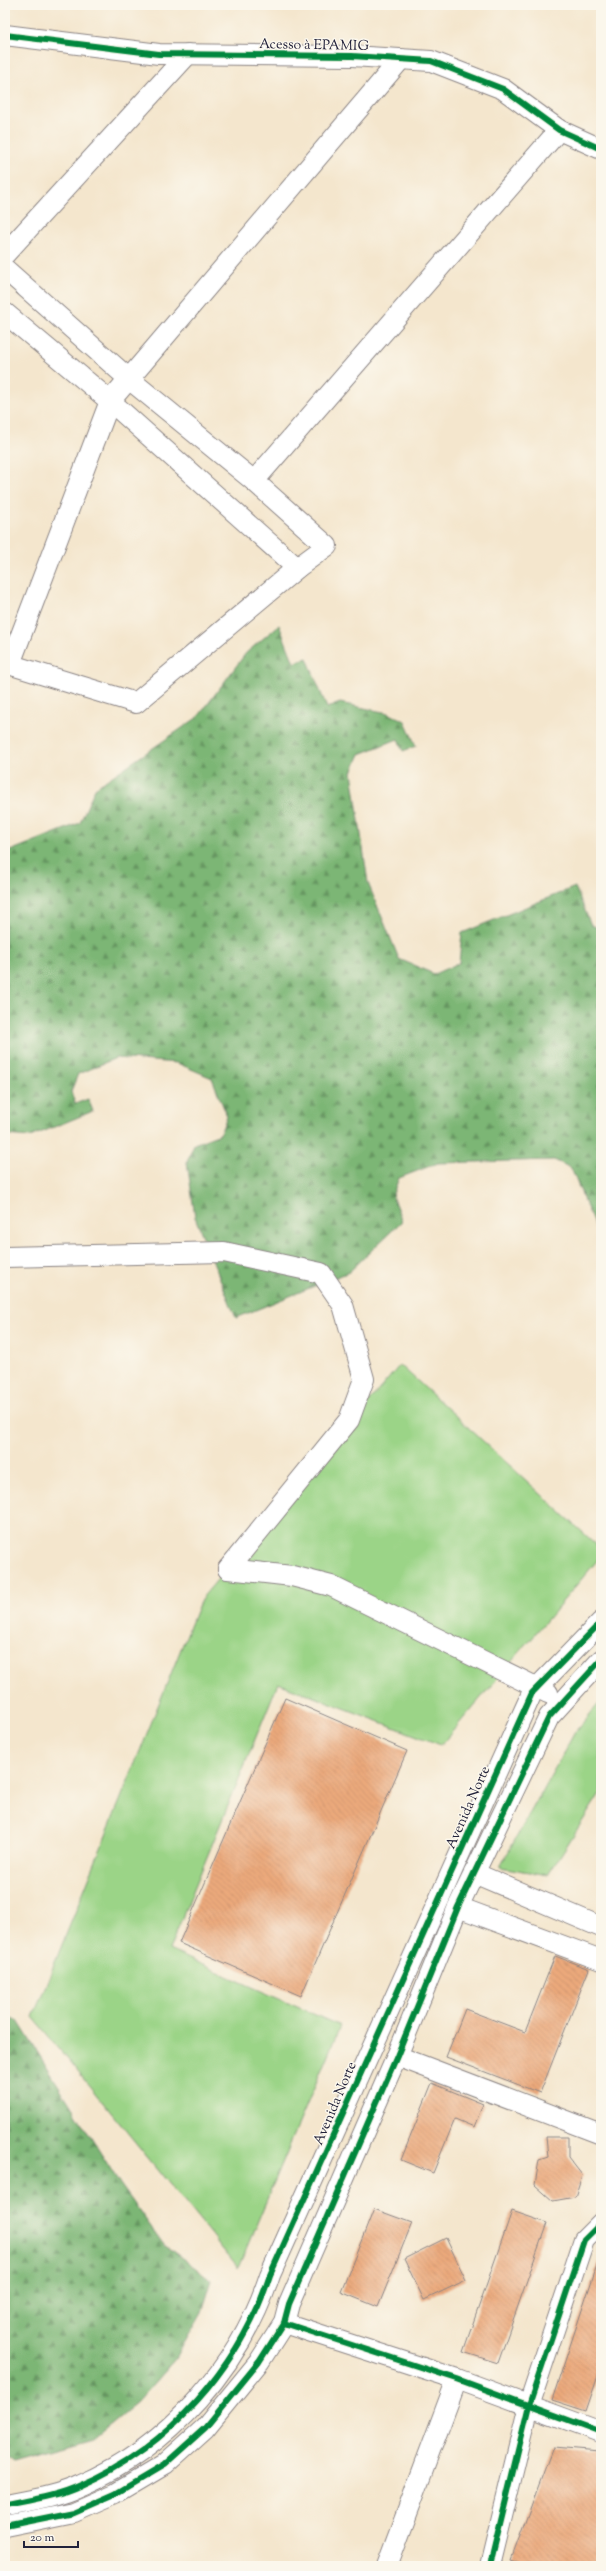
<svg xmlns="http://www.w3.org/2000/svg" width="606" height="2571" font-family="'Sorts Mill Goudy',serif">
<defs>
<pattern id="forest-firs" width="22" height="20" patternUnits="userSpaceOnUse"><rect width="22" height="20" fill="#7cb674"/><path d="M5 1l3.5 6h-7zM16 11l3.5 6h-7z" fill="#659460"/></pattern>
<pattern id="building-back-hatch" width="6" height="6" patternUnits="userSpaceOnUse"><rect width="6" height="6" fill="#eba97c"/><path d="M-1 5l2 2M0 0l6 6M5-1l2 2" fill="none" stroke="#c9916c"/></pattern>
</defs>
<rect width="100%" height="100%" fill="#fbf7ec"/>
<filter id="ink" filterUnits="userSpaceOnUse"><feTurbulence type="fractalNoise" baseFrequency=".025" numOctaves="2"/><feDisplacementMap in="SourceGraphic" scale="8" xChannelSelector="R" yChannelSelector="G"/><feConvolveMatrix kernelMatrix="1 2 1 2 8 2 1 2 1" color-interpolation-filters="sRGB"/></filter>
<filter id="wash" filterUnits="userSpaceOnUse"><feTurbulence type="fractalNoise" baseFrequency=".012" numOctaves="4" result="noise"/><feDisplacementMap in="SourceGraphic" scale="16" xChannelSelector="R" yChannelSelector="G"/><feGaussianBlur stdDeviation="0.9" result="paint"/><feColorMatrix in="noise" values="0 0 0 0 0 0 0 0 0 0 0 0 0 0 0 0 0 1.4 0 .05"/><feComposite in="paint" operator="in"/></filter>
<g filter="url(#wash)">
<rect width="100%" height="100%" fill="#f4e6cd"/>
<g fill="#9bd487" stroke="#5e7b61">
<polygon points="400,1365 601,1549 601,1556 441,1745 278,1683 169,1950 340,2026 238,2268 33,2017 201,1599"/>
<polygon points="601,1701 601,1792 548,1875 500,1867 575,1732"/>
</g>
<g fill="url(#forest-firs)" stroke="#4f6c58">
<polygon points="279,625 294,663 307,658 327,708 340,703 388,713 405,721 416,746 403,751 398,739 360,754 352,772 368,883 399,959 434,974 459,963 462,933 575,887 591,925 601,929 601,1241 571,1168 554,1160 438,1163 399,1178 392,1196 402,1221 349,1272 236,1318 195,1217 187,1162 194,1144 220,1134 227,1116 212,1078 177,1063 116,1058 78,1074 71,1091 75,1104 88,1099 93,1111 30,1137 5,1135 5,853 80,823 95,788 198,717 246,653"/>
<polygon points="5,2015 18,2021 120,2184 164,2245 212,2280 202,2312 176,2358 137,2402 92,2439 13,2461 5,2455"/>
</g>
<g id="blocks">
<g fill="url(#building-back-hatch)">
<polygon points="285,1698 407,1751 301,1996 179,1943"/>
<polygon points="555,1956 589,1969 540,2093 446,2057 465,2009 525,2032"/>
<polygon points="432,2083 483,2104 474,2127 455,2119 433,2173 401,2160"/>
<polygon points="546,2137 568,2137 568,2157 582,2175 575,2197 553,2201 535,2185 539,2160 548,2157"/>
<polygon points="374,2209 412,2223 378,2307 341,2292"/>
<polygon points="512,2211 547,2223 498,2363 463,2352"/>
<polygon points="446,2238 466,2280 424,2300 404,2259"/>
<polygon points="598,2262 601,2262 601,2367 586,2411 552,2400"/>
<polygon points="553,2447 601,2451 601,2566 529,2566 511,2560"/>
</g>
</g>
</g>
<g filter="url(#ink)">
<use href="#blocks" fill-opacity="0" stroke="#8b8484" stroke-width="1"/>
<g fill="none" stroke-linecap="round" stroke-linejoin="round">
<defs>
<g id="minor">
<polyline points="5,35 159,54 352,56 431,61 503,89 559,130 601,149"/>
<polyline points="5,254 188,54"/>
<polyline points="5,269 129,379 254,481 327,546 297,568 136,703 5,663"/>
<polyline points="5,313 110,401 297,568"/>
<polyline points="254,481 559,130"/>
<polyline points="10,664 110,401 401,59"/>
<polyline points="5,1257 224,1252 321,1273 343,1305 364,1379 349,1420 228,1569"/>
<polyline points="228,1569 292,1576 331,1586 548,1693"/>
<polyline points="474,1873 601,1927"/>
<polyline points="458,1907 601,1960"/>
<polyline points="397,2056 601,2134"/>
<polyline points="284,2323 457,2379 601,2432"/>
<path d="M5 2505C30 2500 58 2496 81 2485 170 2447 240 2366 270 2275L532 1693 601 1622"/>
<polyline points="5,2526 74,2512 115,2494 164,2465 205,2428 259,2362 284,2323 289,2304 397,2056 458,1907 549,1717 601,1660"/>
<polyline points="387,2566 457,2379"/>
<polyline points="490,2566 529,2405 584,2240 601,2223"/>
</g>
</defs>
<use href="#minor" stroke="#8b8484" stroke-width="22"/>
<use href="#minor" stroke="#fff" stroke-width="20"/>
<defs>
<g id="cycleway">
<polyline points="5,35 159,54 352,56 431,61 503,89 559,130 601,149"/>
<polyline points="284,2323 457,2379 601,2432"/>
<path d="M5 2505C30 2500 58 2496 81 2485 170 2447 240 2366 270 2275L532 1693 601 1622"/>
<polyline points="5,2526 74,2512 115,2494 164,2465 205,2428 259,2362 284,2323 289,2304 397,2056 458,1907 549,1717 601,1660"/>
<polyline points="490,2566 529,2405 584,2240 601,2223"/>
</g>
</defs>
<use href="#cycleway" stroke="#fbf7ec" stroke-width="8"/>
<use href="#cycleway" stroke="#00873e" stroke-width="6"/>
</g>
</g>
<g text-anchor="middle" stroke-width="3" stroke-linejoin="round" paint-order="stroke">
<g font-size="14" fill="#22223b" stroke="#fbf7ec">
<text transform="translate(314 44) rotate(1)" y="5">Acesso à EPAMIG</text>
<text transform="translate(467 1807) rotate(-66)" y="5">Avenida Norte</text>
<text transform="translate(334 2103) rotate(-67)" y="5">Avenida Norte</text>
</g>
</g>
<rect width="606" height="2571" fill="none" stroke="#fbf7ec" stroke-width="20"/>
<path d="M24 2541v6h54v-6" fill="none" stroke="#22223b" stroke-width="2"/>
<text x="30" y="2541" font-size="12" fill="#22223b" stroke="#fbf7ec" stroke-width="3" paint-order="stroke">20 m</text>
</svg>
